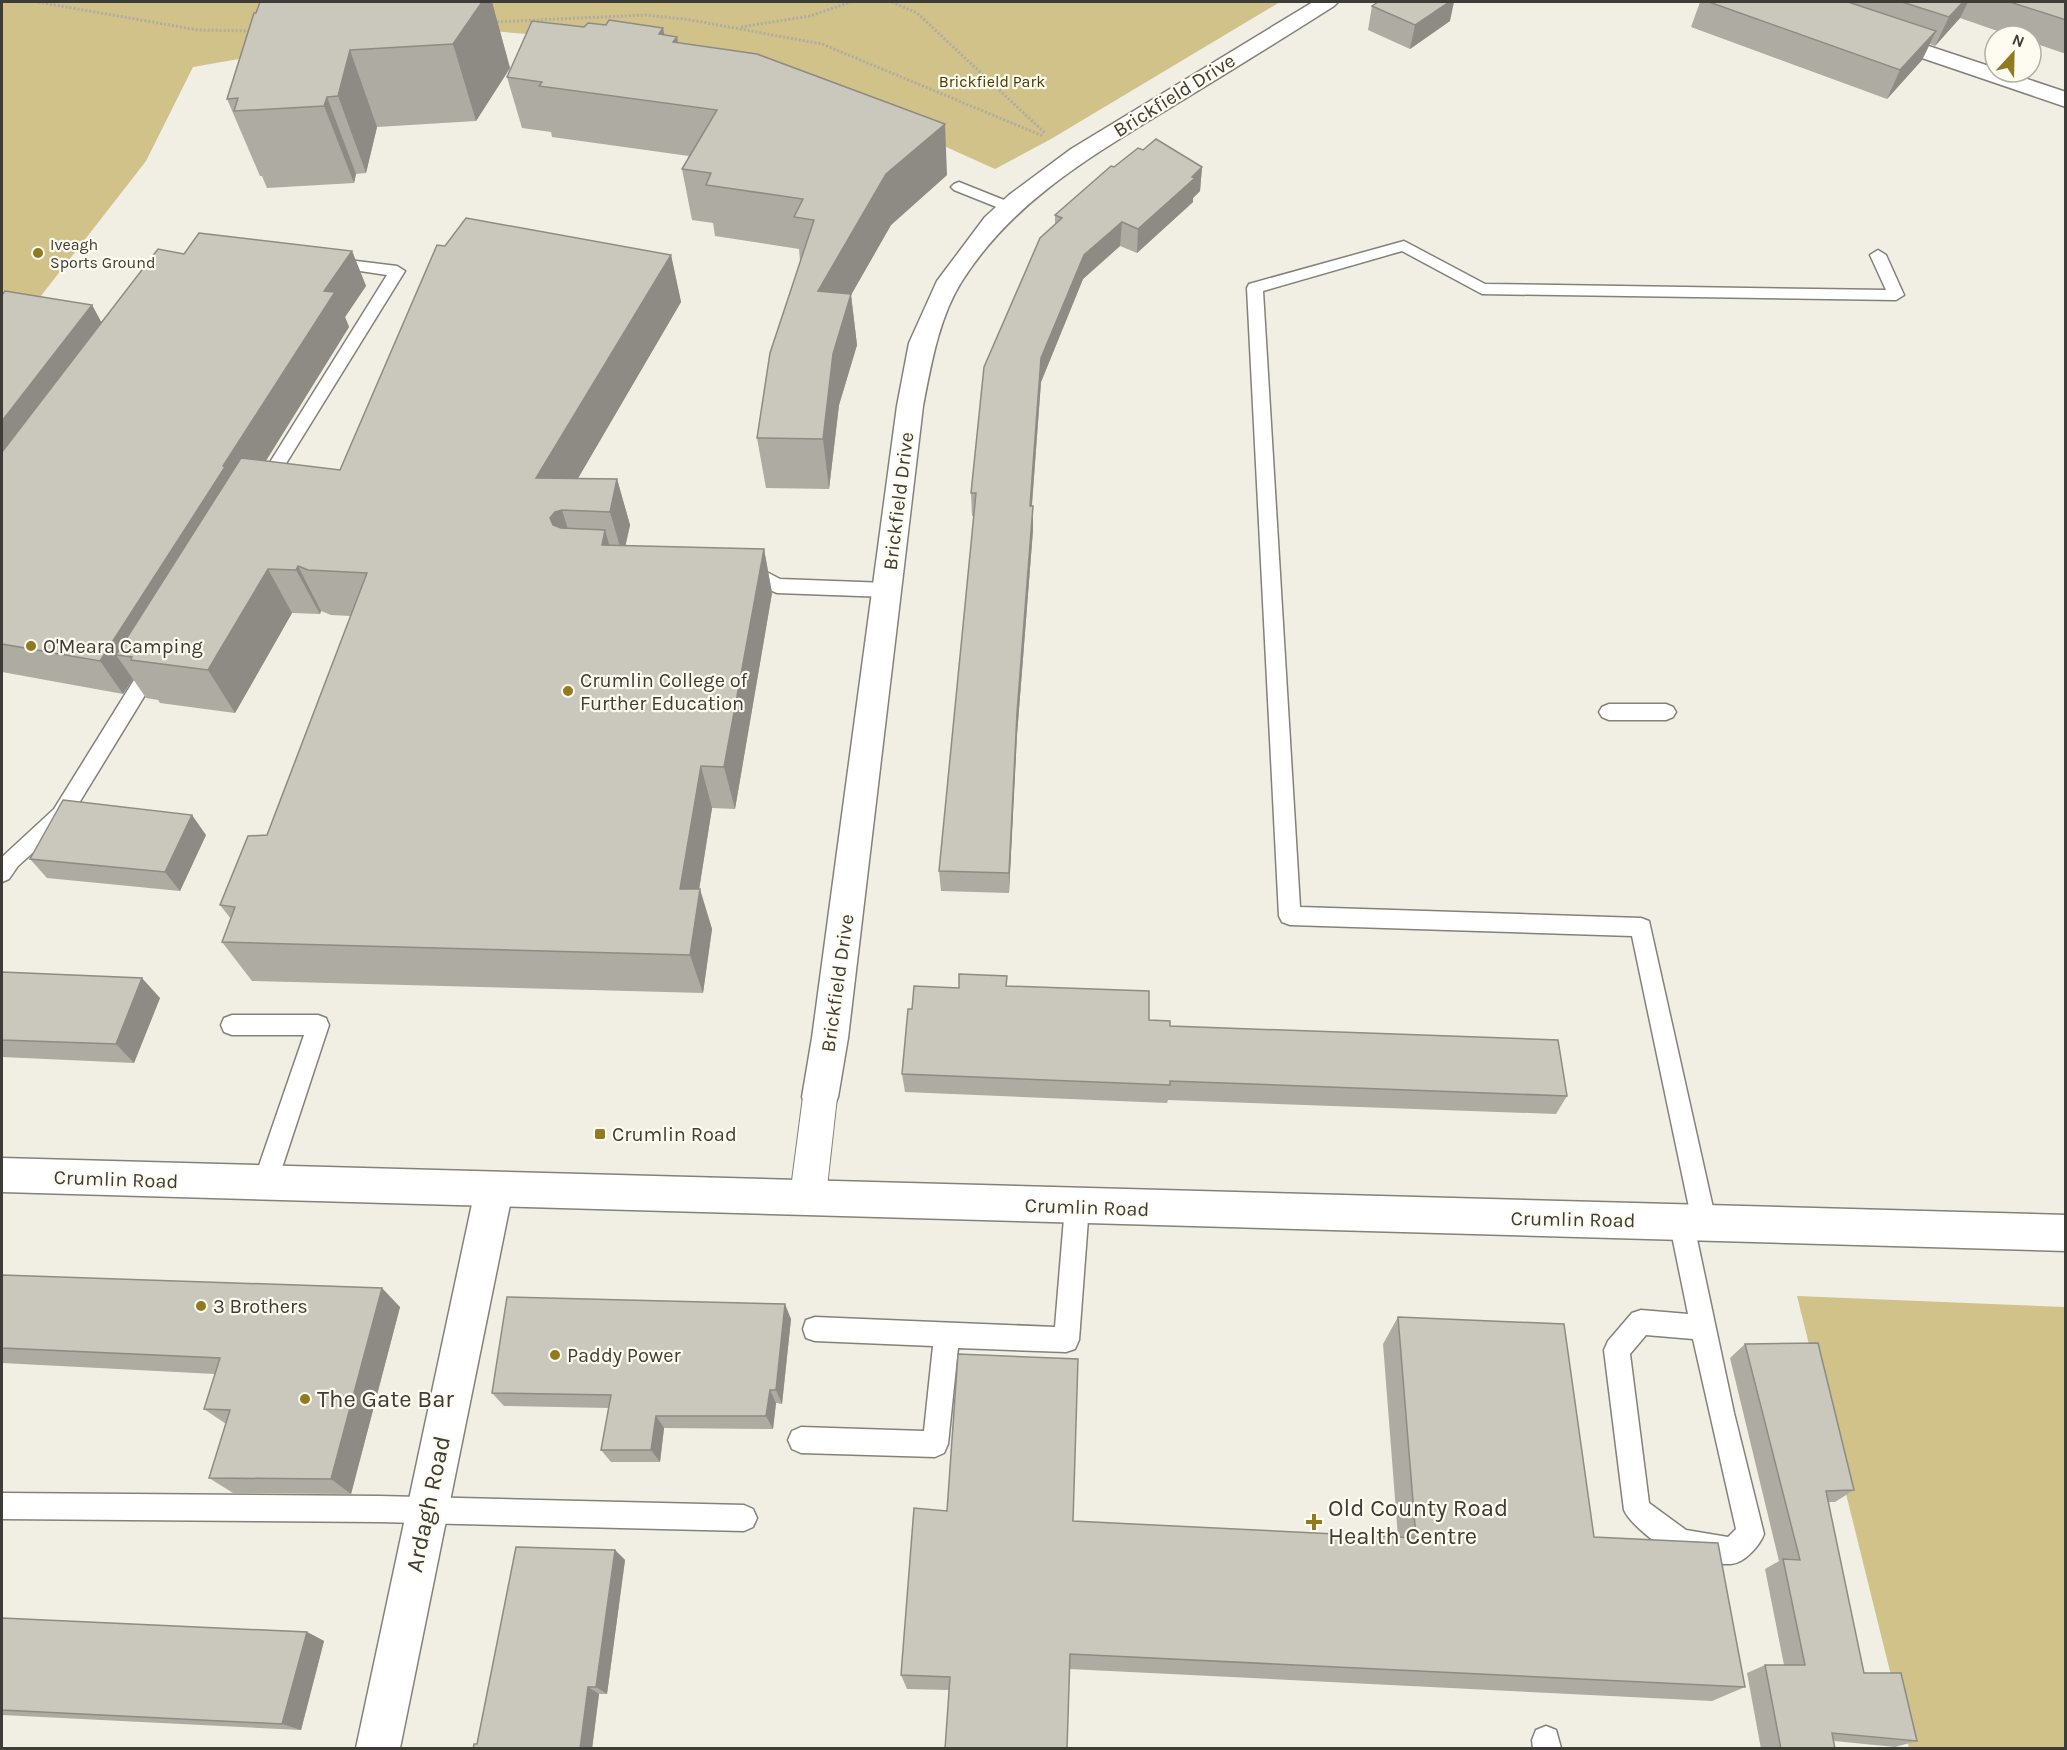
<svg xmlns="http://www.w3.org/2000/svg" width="2067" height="1750" font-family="Karla,sans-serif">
<rect width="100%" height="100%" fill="#f1eee3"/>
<g fill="#d1c289">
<polygon points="2,2 1280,2 1051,139 995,169 731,50 427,26 193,67 146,161 2,346"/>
<polygon points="1797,1296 2065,1307 2065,1748 1909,1748"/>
</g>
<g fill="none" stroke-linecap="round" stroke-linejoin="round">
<defs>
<g id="service">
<polygon points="959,182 1014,204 1017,207 1014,210 1004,210 954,190 951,187 954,184"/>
<path d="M1404 241 1485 284 1886 290 1870 255 1878 250 1886 255 1904 295 1896 300 1482 294 1402 251 1263 291 1300 907 1641 918 1649 921 1716 1221 1712 1229 1704 1232 1696 1229 1694 1225 1734 1413 1764 1534C1760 1545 1745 1563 1731 1564 1719 1565 1682 1558 1672 1553 1658 1545 1630 1524 1624 1510L1604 1350 1608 1341 1632 1313 1641 1310 1688 1314 1669 1221 1673 1213 1681 1210 1689 1213 1691 1217 1632 936 1290 925 1282 922 1279 916 1247 288 1249 284ZM1646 1335 1693 1339 1736 1529 1728 1537 1686 1530 1649 1503 1630 1354Z"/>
<polygon points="332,258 397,266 405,271 269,491 257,491 254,487 257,483 387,275 326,266 324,263 326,260"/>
<polygon points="744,564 757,567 780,579 887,583 894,585 896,590 894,595 887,597 777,593 738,576 735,571 738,566"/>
<polygon points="154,657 161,659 164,664 68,821 18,866 9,879 2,882 2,857 54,809 147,659"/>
<polygon points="1609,704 1666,704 1673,707 1676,712 1673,717 1666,720 1609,720 1602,717 1599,712 1602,707"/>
<polygon points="232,1015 318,1015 326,1018 329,1025 277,1183 273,1191 265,1194 257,1191 253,1183 304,1035 232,1035 224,1032 221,1025 224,1018"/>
<polygon points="1077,1195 1085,1198 1089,1206 1079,1340 1075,1349 1066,1352 958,1348 948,1444 944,1453 935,1457 801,1453 792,1449 788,1440 792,1431 801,1427 924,1431 933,1346 815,1341 806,1338 803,1329 806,1320 815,1317 1055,1327 1065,1206 1069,1198"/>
<polygon points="2,1493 379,1496 744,1505 753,1509 757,1518 753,1527 744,1531 379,1522 2,1519"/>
<polygon points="1546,1726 1556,1730 1561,1748 1533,1748 1532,1740 1536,1730"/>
</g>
<polygon id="pedestrian" points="820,1081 832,1086 837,1097 826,1196 821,1208 808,1213 795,1208 790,1196 803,1097 808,1086"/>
<g id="minor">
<path d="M1313 2H1338L1334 6C1279 41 1224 75 1168 109 1090 157 1013 201 962 281 939 317 931 365 923 406L848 1038 838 1097 833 1109 820 1113 807 1109 802 1097 812 1038 897 406 909 343 937 281 985 217 1009 195 1071 149Z"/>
<polygon points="1883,31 1995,68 1995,72 2006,72 2066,92 2066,107 1875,42 1872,37 1875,32"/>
<polygon points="494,1173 507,1178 513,1190 400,1748 356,1748 475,1190 481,1178"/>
</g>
<polygon id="secondary" points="2,1158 2066,1215 2066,1251 2,1192"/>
</defs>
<use href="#service" stroke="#848178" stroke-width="3"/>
<use href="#pedestrian" stroke="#848178" stroke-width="2"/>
<use href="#minor" stroke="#848178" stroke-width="3"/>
<use href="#secondary" stroke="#848178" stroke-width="3"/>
<g stroke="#aeaca3" stroke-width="3" stroke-dasharray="2 2" stroke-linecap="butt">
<polyline points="38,2 198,30 252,31"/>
<polyline points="892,2 917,13 1045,133"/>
<polyline points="493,22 646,15 691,20 822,44 1043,136"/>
<polyline points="741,27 810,16 851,2"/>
</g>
<use href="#service" fill="#fff" fill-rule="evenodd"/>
<use href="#pedestrian" fill="#fff" fill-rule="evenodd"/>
<use href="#minor" fill="#fff" fill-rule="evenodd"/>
<use href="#secondary" fill="#fff" fill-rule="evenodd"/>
</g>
<g fill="#aeaba3">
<polygon points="492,2 510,68 476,121 377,127 366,173 356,174 354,183 267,188 262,176 260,176 227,99 254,13"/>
<polygon points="1700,2 2066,2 2066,54 2031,42 2031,36 2012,36 1960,18 1935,46 1930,44 1922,60 1887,99 1691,27"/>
<polygon points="1372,6 1450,21 1410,49 1368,30"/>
<polygon points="606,25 677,37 678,43 947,175 891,225 851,295 857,345 839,405 829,489 766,488 757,438 800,261 799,249 715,236 713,223 692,220 682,169 689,156 552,137 551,132 522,128 507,77 584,27"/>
<polygon points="1114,167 1202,167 1200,191 1193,198 1193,202 1137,253 1120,246 1083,279 1041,382 1032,506 1033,530 1017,735 1009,893 941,891 939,871 974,516 972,516 971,493 1055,225 1055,215"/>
<polygon points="445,246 671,255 681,302 577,479 617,479 630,525 625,546 764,549 772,593 735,809 712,808 699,889 712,929 703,993 252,981 222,942 231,919 220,905 267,835 351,616 331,615 321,611 320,614 292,613 235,713 160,703 158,700 146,698 133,679 123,694 2,672 2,295 92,305 101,322 184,254 352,251 366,286 345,317 349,327 266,461 340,470"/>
<polygon points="206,835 180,891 47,878 30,859"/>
<polygon points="2,972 160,998 134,1063 2,1057"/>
<polygon points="1007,986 1170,1026 1567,1096 1556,1114 1168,1100 1167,1103 905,1092 902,1074 912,1009 959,988"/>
<polygon points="2,1275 400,1307 351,1494 233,1493 209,1478 226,1424 204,1409 215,1374 2,1363"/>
<polygon points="1398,1317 1594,1537 1745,1687 1712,1701 1069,1669 949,1690 907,1689 901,1675 1398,1537 1383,1344"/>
<polygon points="791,1319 782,1404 776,1403 773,1429 664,1428 660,1462 611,1462 601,1450 609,1408 504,1406 492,1393"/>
<polygon points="1745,1344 1854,1490 1835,1502 1828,1502 1864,1673 1917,1741 1895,1747 1834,1741 1835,1749 1761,1749 1747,1673 1765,1665 1784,1665 1765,1569 1779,1561 1730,1358"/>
<polygon points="615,1550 625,1560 607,1694 599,1694 592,1749 477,1744"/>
<polygon points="2,1618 307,1632 324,1641 301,1730 2,1715"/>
</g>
<g fill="#8d8b84">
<polygon points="482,2 492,2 510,68 476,121 453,44"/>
<polygon points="1449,2 1454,2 1450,21 1410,49 1415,25"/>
<polygon points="1963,2 1968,2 1960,18 1935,46 1949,17"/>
<polygon points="663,28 673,79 659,34"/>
<polygon points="1936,31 1922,60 1887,99 1900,70"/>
<polygon points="677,37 686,87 673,42"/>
<polygon points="350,50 377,127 366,173 338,96"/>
<polygon points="327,97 356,174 354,183 324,106"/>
<polygon points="945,124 947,175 891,225 851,295 857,345 839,405 829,489 823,439 818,291 886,174"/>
<polygon points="1202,167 1200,191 1193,198 1193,202 1137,253 1138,229"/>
<polygon points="1122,222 1120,246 1083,279 1041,382 1030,529 1030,506 1041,358 1084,255"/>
<polygon points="352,251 366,286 345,317 349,327 242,499 132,657 116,655 133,679 123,694 100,661 223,466 324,291"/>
<polygon points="671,255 681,302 559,511 562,510 576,555 565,563 536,478"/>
<polygon points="92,305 111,340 2,486 2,421"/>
<polygon points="617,479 630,525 623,557 610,512"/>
<polygon points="1033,506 1033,530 1017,735 1009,893 1009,873 1017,713"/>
<polygon points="605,530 618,575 602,545"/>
<polygon points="764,549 772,593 735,809 724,767"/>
<polygon points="298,566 321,611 320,614 296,570"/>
<polygon points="268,569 292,613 235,713 208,670"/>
<polygon points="701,766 712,808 693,928 680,889"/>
<polygon points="192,815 206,835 180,891 165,872"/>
<polygon points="700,889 712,929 703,993 690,955"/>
<polygon points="142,978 160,998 134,1063 116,1044"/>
<polygon points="382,1288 400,1307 351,1494 331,1479"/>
<polygon points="785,1304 791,1319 782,1404 776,1390"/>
<polygon points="770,1390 776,1403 773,1429 766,1416"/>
<polygon points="656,1416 664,1428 660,1462 651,1450"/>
<polygon points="615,1550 625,1560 607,1694 596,1687"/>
<polygon points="307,1632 324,1641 301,1730 282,1724"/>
<polygon points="588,1687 599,1694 592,1749 580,1749"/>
</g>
<g fill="#cac7bd" stroke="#8d8b84" stroke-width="1.5">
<polygon points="260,2 482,2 453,44 350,50 338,96 327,97 324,106 234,111 238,98 227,99 254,13 256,13"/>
<polygon points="1378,2 1449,2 1415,25 1372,6"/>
<polygon points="1709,2 1848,2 1936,31 1900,70"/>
<polygon points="1902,2 1963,2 1949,17"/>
<polygon points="2010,2 2066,2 2066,20"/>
<polygon points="609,20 663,28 659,34 677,37 673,42 757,54 945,124 886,174 818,291 851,294 833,354 823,439 757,438 770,353 814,220 794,217 803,199 706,185 711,173 682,169 717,110 539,86 542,82 507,77 532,21 584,27 588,23 606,25"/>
<polygon points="1156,139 1202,167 1192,177 1195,178 1138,229 1122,222 1084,255 1041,358 1030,506 1033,506 1017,713 1009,873 939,871 976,493 971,493 984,367 1040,238 1062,218 1055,215 1111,166 1114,167 1138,148 1143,150"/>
<polygon points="466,218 671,255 536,478 617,479 610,512 562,510 555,512 550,518 553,525 561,528 605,530 602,545 764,549 724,767 701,766 680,889 700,889 690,955 222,942 235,907 220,905 248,836 267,835 367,573 308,570 298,566 296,570 268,569 208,670 131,660 132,657 116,655 241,458 340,470 437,245 445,246"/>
<polygon points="199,233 352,251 324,291 335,292 223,466 225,467 100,661 2,644 2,452 158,249 184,254"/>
<polygon points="5,291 92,305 2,421 2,295"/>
<polygon points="63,800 192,815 165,872 30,859"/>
<polygon points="2,972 142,978 116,1044 2,1040"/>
<polygon points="959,974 1007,976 1006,986 1149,991 1149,1020 1170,1021 1170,1026 1558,1040 1567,1096 1170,1081 1170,1085 902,1074 908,1009 912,1009 914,986 959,988"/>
<polygon points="2,1275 382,1288 331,1479 209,1478 230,1410 204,1409 220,1358 2,1348"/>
<polygon points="507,1297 785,1304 776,1390 770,1390 766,1416 656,1416 651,1450 601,1450 611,1395 492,1393"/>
<polygon points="1398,1317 1564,1324 1594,1537 1718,1543 1745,1687 1070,1654 1067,1749 945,1749 950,1677 901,1675 914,1508 947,1511 958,1354 1078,1359 1073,1521 1416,1538"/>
<polygon points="1818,1343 1854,1490 1826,1491 1864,1673 1901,1673 1917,1741 1832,1733 1835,1749 1781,1749 1765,1665 1805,1665 1783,1559 1800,1560 1745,1344"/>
<polygon points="516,1547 615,1550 596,1687 588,1687 580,1749 473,1749 474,1744 477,1744"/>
<polygon points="2,1618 307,1632 282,1724 2,1710"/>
</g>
<g fill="#907b21" stroke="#fefbf0" stroke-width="2">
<circle cx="38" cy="253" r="6"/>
<circle cx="31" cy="646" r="6"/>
<circle cx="568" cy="691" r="6"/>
<rect x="594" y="1128" width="12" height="12" rx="3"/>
<circle cx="201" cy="1306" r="6"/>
<circle cx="555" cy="1355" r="6"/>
<circle cx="305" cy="1399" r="6"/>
<path d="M1311 1513h6v6h6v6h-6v6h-6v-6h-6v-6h6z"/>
</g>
<g text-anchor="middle" stroke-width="4.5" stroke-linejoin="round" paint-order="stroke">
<g font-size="16" fill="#473a00" stroke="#fefbf0">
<text x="992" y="87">Brickfield Park</text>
</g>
<g font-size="16" fill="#3d3c37" stroke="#fefbf0" text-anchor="start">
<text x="50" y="250">Iveagh<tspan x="50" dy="18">Sports Ground</tspan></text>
</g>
<g font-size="20" fill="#3d3c37" stroke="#fefbf0">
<text transform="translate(1174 95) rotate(-32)" y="7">Brickfield Drive</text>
<text transform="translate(898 501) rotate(-83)" y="7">Brickfield Drive</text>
<text transform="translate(837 983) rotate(-82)" y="7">Brickfield Drive</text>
<text transform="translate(116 1179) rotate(2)" y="7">Crumlin Road</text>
<text transform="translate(1087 1207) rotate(2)" y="7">Crumlin Road</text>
<text transform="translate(1573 1219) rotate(1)" y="7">Crumlin Road</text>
</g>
<g font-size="20" fill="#3d3c37" stroke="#fefbf0" text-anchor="start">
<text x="43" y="653">O'Meara Camping</text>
<text x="580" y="687">Crumlin College of<tspan x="580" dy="23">Further Education</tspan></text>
<text x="612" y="1141">Crumlin Road</text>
<text x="213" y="1313">3 Brothers</text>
<text x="567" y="1362">Paddy Power</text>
</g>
<g font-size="24" fill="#3d3c37" stroke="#fefbf0" text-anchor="start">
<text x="317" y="1407">The Gate Bar</text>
<text x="1328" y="1516">Old County Road<tspan x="1328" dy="28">Health Centre</tspan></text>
</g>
<g font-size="24" fill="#3d3c37" stroke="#fefbf0">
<text transform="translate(428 1504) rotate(-78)" y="8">Ardagh Road</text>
</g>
</g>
<rect width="2067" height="1750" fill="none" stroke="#3d3c37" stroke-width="6"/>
<g transform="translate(2013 54) rotate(22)"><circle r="28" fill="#fefbf0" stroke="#b1afa6" stroke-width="1.5"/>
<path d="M0-4.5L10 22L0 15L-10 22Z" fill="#907b21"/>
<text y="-9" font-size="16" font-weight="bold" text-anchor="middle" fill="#3d3c37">N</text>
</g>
</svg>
